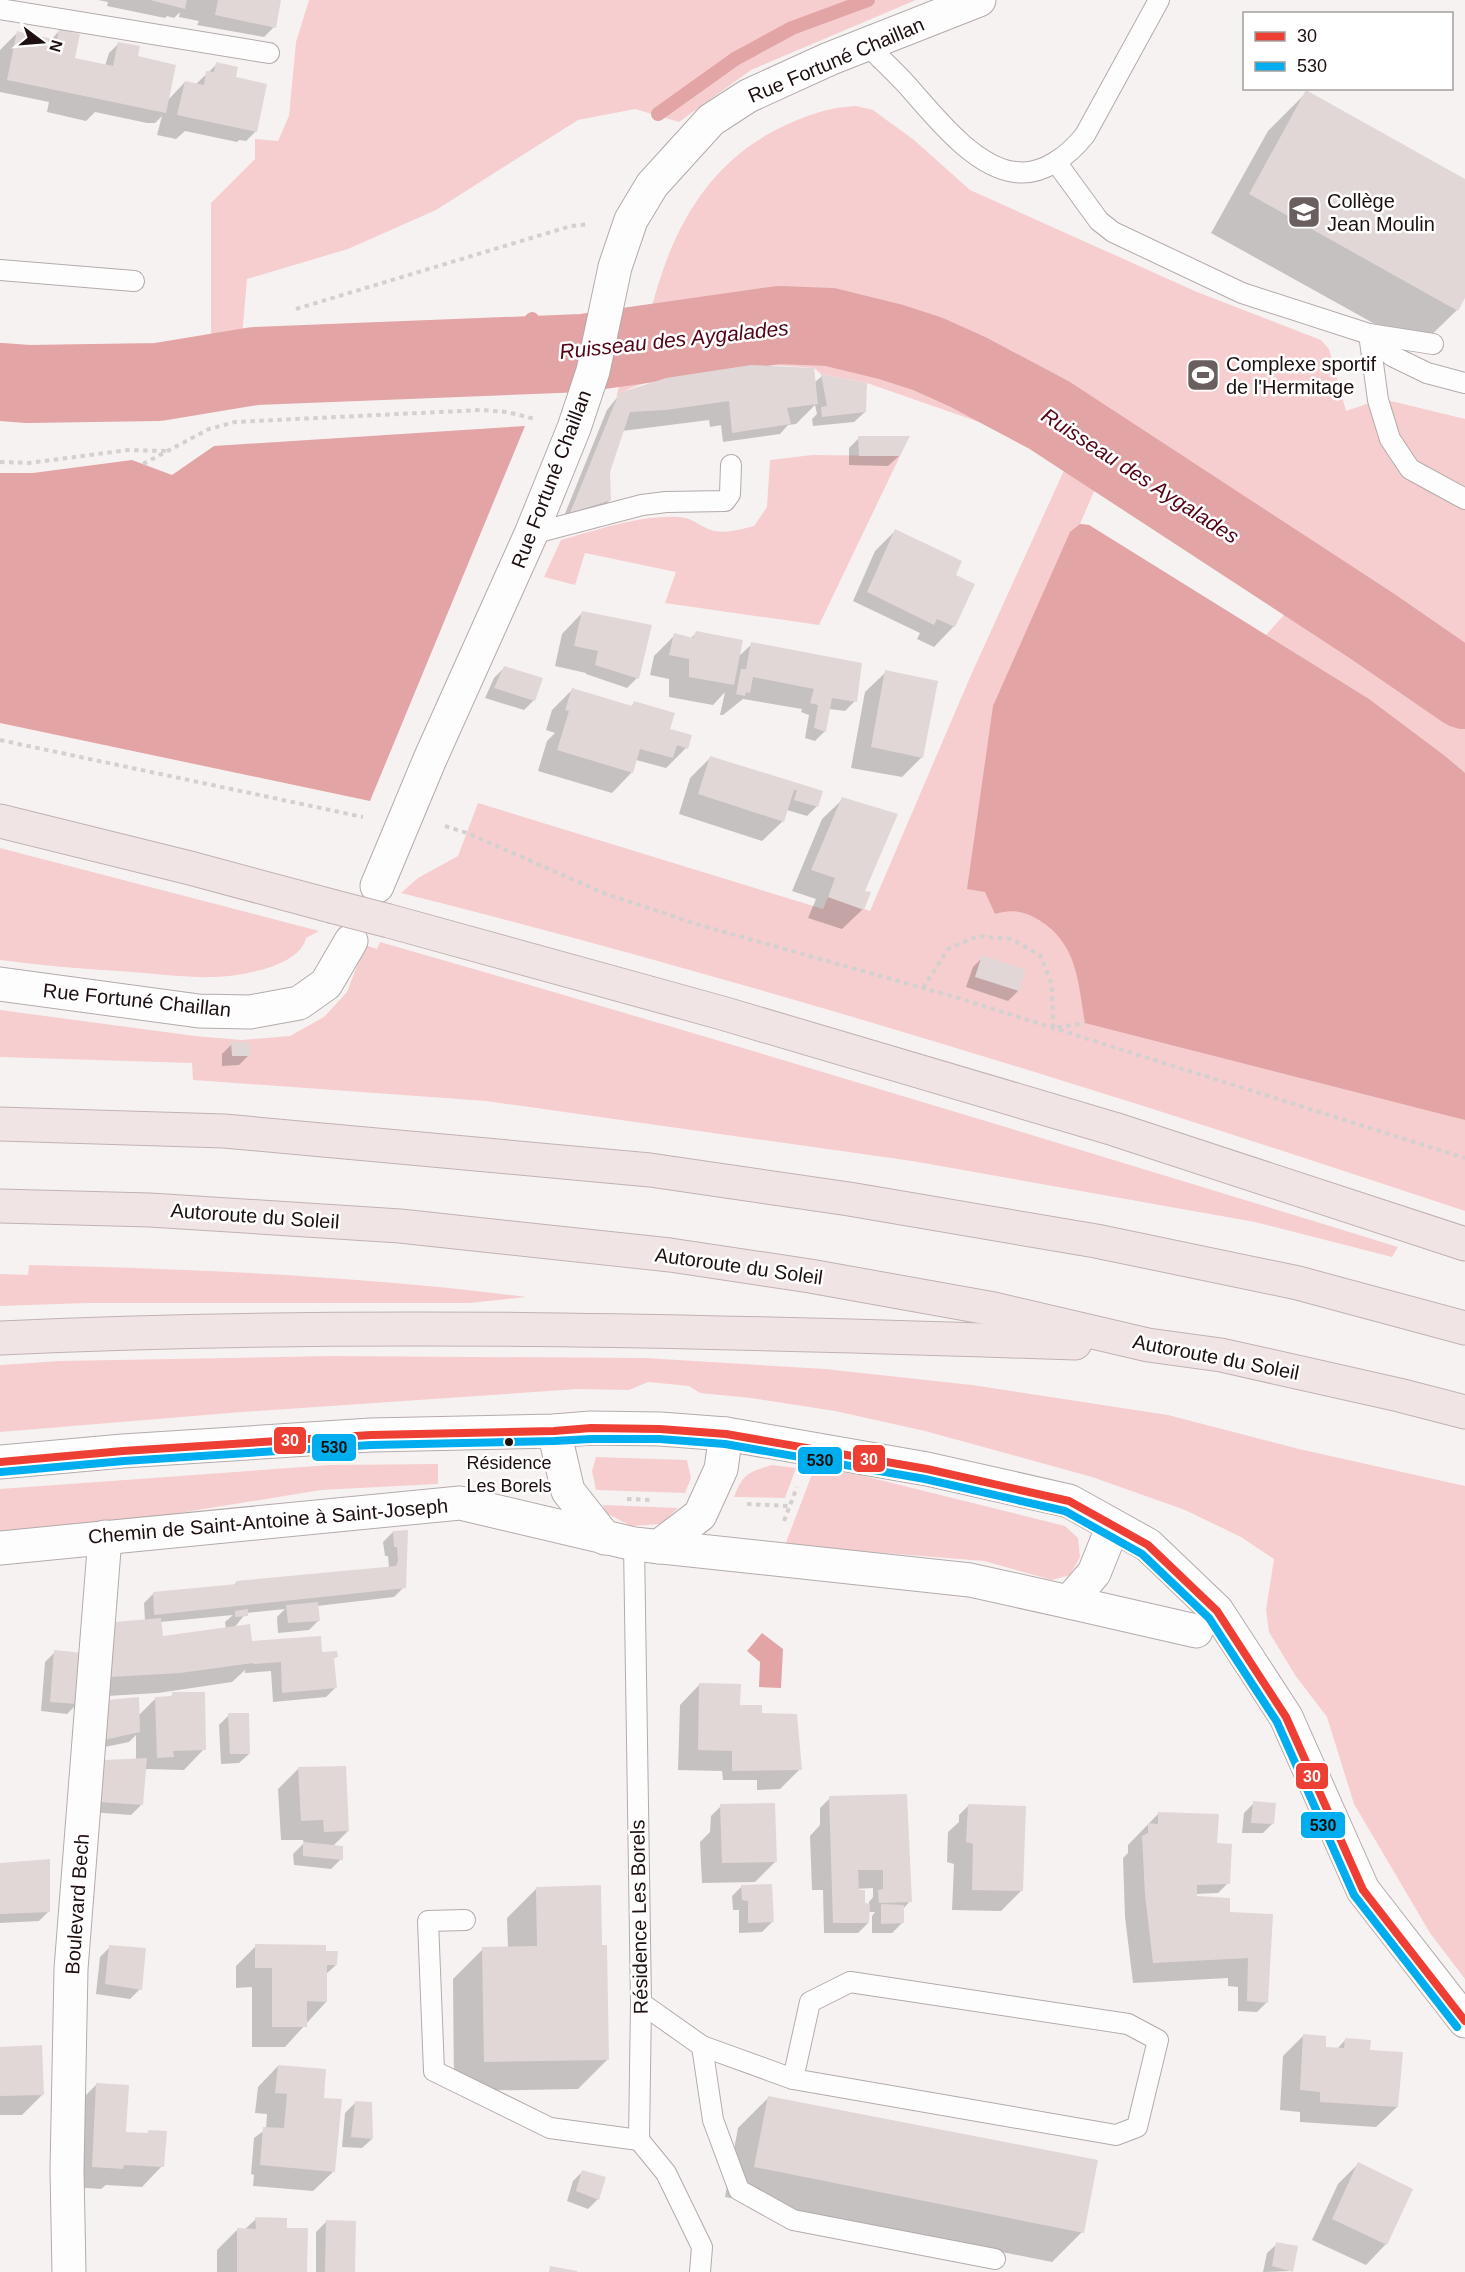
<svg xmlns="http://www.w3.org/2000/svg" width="1465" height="2272" font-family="Arial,sans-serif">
<rect width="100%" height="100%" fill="#f7f2f2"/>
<g fill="#f6cecf">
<polygon points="309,0 916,0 751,70 679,122 635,109 578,120 436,210 348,249 247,279 241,348 211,355 211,203 255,159 255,139 278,141 289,116 296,42"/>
<path d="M856 106 873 110 914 140 970 190 1197 292 1321 340 1329 349 1346 411 1378 400 1391 401 1465 419V671L1042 398 979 363 903 332 828 313 787 311 648 323C667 238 704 162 786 125 810 114 831 107 856 106Z"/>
<path d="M742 351H834L891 362 938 383 1075 460 1102 473 1080 524 1089 525 1266 635 1283 616 1301 590 1465 706V1211C1114 1094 760 983 401 893L418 878 458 856 478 803 823 909 828 897 870 911 971 675 1066 466 999 429 867 383 821 374 814 368C793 366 770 364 749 366 725 367 627 380 616 398L624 368Z"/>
<path d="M812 455 900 456 819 625 665 603 676 572 585 553 575 585 544 577 561 540C596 530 643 514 679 517 690 518 695 522 704 527 720 536 737 530 754 526L767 507 770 460Z"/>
<path d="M0 848 319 931 306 938C300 967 240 976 215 977 188 978 159 974 132 972 88 969 44 966 0 960Z"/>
<path d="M380 942C720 1039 1059 1143 1398 1247L1392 1257 1255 1222 912 1161 486 1101 193 1080 192 1063 0 1057V1010L195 1036 242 1040 290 1036 324 1017 347 992 365 945 377 949Z"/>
<path d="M29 1265C194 1269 363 1276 526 1297L469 1303H88L0 1306V1274L28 1275Z"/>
<polygon points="332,1356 645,1358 825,1369 972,1385 1168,1415 1299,1449 1465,1486 1465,1979 1430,1933 1354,1804 1327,1717 1295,1675 1269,1632 1266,1610 1274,1559 1241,1537 1185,1510 1092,1477 925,1431 835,1411 751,1398 700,1393 689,1386 648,1382 629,1390 578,1389 242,1412 0,1432 0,1365 60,1361"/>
<polygon points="596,1457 687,1460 691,1478 685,1493 596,1490 592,1471"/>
<polygon points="438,1464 438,1484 321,1490 81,1529 0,1538 0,1489 330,1465"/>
<path d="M772 1465 796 1468 785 1498 734 1497C743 1473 749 1472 772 1465Z"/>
<polygon points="814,1469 860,1475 1065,1526 1078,1538 1080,1557 1070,1575 1052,1580 984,1561 785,1545"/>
<polygon points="603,1505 678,1508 661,1524 631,1526 606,1513"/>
</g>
<g fill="#e2a4a5">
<polygon points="525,426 370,801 0,723 0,473 33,473 132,460 172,475 214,446"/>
<path d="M1080 524 1089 525 1369 699 1445 756 1465 773V1120L1085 1023C1078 983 1078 944 1039 920 1025 911 1012 909 995 914L985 892 967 889 993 706 1070 532Z"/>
<polygon points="762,1633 783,1649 781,1688 759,1687 760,1662 747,1651"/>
</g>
<g fill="#0003" fill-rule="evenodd">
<polygon points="98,0 280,0 274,27 264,37 197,25 199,21 179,17 180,12 174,18 167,16 165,18 107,6 108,2"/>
<polygon points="59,31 74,59 105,66 109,53 119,43 136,56 168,100 185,82 195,85 217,64 234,78 256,131 246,141 239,140 237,142 185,131 176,139 157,135 162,116 155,123 147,123 95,112 86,121 47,112 49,102 0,92 0,50 17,33 51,40"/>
<polygon points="1307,92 1465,180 1465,295 1457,310 1418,348 1211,233 1268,131"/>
<polygon points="822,376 865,412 854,422 813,426 812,419 817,414 815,405 796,424 788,425 780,434 723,442 721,425 710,427 709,420 622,431 608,472 610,500 600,510 562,521 607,410 620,394 666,379 814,383"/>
<polygon points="859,438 899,456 888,466 849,465 849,448"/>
<polygon points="895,531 954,576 954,626 934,647 917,639 920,633 853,601 875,551"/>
<polygon points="582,613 637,678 627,688 586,674 586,673 555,666 562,634"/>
<polygon points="696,633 738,657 752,644 855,701 845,711 829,709 825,731 815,741 805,738 809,715 801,712 802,709 743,699 723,715 720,715 725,692 713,705 669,697 669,679 650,675 654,656 675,635 690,639"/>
<polygon points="504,668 534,700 524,710 485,698 494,678"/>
<polygon points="886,672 922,757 902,777 851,768 865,692"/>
<polygon points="572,690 630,707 635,703 686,748 666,768 636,760 632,772 612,793 538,771 547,741 555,733 546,730 552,710"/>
<polygon points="710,758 798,784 817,806 807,816 787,810 783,821 762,841 679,814 690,778"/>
<polygon points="843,799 863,892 863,909 842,929 808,918 816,899 792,891 822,819"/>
<polygon points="983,957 1018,991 1008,1001 966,987 973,967"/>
<polygon points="232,1044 249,1055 239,1065 222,1066 222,1054"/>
<path d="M393 1532H406L404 1587 394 1597 317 1606 319 1620 309 1630 278 1633 277 1617 285 1609 246 1613 234 1628 251 1644 336 1657 332 1660 336 1687 326 1697 273 1702 271 1671 245 1673V1670L232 1682 158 1693 90 1697 105 1634 115 1623 145 1621 144 1603 154 1593 233 1586 237 1582 389 1568 388 1556H385L383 1542ZM233 1615 225 1622 226 1629 162 1638 160 1622Z"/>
<polygon points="55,1652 77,1704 67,1714 41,1711 45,1662"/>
<polygon points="700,1684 739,1706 761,1715 800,1769 780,1789 757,1790 757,1780 723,1780 722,1771 678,1770 680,1705"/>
<polygon points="173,1694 204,1749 184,1770 145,1769 141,1805 131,1815 90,1812 136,1760 136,1735 129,1742 95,1749 97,1711 138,1716 156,1698 169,1698"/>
<polygon points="229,1715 249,1754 239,1763 221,1764 219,1725"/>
<polygon points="299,1768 348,1831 332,1847 341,1859 331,1869 294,1865 293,1854 304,1843 303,1840 281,1840 278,1789"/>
<path d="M830 1798 910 1901 903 1909 902 1923 892 1933H872V1916L875 1912H868V1923L858 1933H824L823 1890H812L810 1836 820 1825V1808ZM873 1888V1897L869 1902V1906L863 1904 855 1889Z"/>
<polygon points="1254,1803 1273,1823 1263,1833 1242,1833 1244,1813"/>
<polygon points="969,1805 1021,1891 1001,1911 952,1910 954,1864 947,1862 948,1832 959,1822 959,1815"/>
<polygon points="721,1806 776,1861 755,1882 702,1883 700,1842 710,1832 711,1816"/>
<polygon points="1159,1813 1216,1842 1228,1883 1218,1893 1195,1894 1195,1897 1228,1914 1271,1915 1267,2002 1257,2012 1238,2011 1238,1987 1228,1986 1228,1978 1133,1983 1125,1917 1123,1858 1128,1853 1128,1845"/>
<polygon points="0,1864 49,1911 39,1921 0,1923"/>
<polygon points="742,1886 772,1922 762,1932 739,1933 739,1910 733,1910 732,1896"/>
<polygon points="537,1888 601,1946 608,2059 578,2089 454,2091 453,1979 483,1949 508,1948 507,1918"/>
<polygon points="256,1946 325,1953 336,1965 325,1975 326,2002 285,2047 252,2047 252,1987 236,1988 236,1966"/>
<polygon points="110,1947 140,1989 130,1999 96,1994 100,1957"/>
<polygon points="1303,2036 1324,2048 1337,2049 1346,2039 1369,2051 1397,2107 1376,2127 1300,2122 1300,2112 1280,2110 1283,2056"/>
<polygon points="0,2048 42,2095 22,2115 0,2115"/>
<polygon points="278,2066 322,2100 334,2171 313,2191 253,2186 254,2175 251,2174 254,2138 266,2129 267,2114 255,2113 258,2087"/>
<polygon points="97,2084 124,2133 146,2135 149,2131 162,2166 142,2187 106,2185 101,2189 72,2187 76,2105"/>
<polygon points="768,2098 1082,2232 1052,2262 725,2197 738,2128"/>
<polygon points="355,2103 372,2139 362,2148 342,2147 345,2113"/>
<polygon points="1358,2164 1386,2244 1366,2265 1312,2240 1338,2184"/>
<polygon points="583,2171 598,2199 588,2209 567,2201 573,2181"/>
<polygon points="256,2219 285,2230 306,2272 217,2272 217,2250 238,2229 245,2229"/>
<polygon points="326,2222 353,2272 316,2272 316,2232"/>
<polygon points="1277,2244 1291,2271 1263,2272 1267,2253"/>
</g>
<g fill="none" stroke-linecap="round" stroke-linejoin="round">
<g stroke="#e2a4a5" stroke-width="14">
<polyline points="658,114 735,59 792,28 868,0"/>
<polyline points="510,355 532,319"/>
</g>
<polyline stroke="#e2a4a5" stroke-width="78" points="0,382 28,384 158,382 255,366 582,353 779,325 830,327 891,342 928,354 968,372 1049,415 1372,626 1465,690"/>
</g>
<g fill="#e2d7d7">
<polygon points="150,0 187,0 185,9"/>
<polygon points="218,0 281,0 276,28 215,15"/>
<polygon points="59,29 80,34 75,58 113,66 118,42 140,46 138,56 176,65 166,113 7,80 17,31 57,40"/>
<polygon points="216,62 238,67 236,77 267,84 257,132 177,115 185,81 204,85 206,71 214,72"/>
<polygon points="1306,90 1465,179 1465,298 1458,311 1249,194"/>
<polygon points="751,365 814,368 818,404 787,408 791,424 732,433 729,401 666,410 630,412 610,472 611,500 570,513 619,393 666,378"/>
<polygon points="821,374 867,383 866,412 822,417 821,407 827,406"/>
<polygon points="858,436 910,436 900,456 859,456"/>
<polygon points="895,529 962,561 956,575 975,584 955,627 937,619 934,625 867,592"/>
<polygon points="582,611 652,625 639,679 595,665 598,651 574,646"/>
<polygon points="696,631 743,640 734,685 689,677 689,659 669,655 674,633 693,638"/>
<polygon points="751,642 862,663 857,702 832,698 826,732 814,728 818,705 810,703 814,689 753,677 750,693 746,692 745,696 736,694 741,669 746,669"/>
<polygon points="504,666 543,678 535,701 494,688"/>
<polygon points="885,670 938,681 923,758 871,747"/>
<polygon points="572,688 632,706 634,701 675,713 670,729 692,735 688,749 677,745 673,758 640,749 633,773 557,750 569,711 565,710"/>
<polygon points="710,756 823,791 818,807 794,800 797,790 794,790 784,822 698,794"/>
<polygon points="842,797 898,814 865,891 871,892 864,910 828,897 835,878 811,870"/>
<polygon points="982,955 1026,970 1019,991 975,977"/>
<polygon points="231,1042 250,1042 250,1056 232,1056"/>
<polygon points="408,1530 406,1588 154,1615 153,1592 237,1584 236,1581 396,1566 398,1561 397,1547 394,1547 393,1531"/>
<polygon points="318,1602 320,1621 288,1623 286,1605"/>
<polygon points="248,1609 248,1616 235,1617 235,1611"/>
<polygon points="161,1618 163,1636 250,1624 252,1641 321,1636 322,1652 337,1651 338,1657 334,1658 337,1688 282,1693 281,1662 253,1664 253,1663 180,1673 110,1677 115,1622"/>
<polygon points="54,1650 83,1653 78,1704 50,1702"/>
<polygon points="699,1683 741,1684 740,1705 762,1705 762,1713 797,1714 802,1770 732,1771 732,1751 698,1750"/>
<polygon points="172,1692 205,1692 206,1750 173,1751 174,1757 157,1758 155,1697 172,1696"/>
<polygon points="139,1697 140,1732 104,1740 107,1700"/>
<polygon points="228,1713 249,1713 250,1754 230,1754"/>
<polygon points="147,1758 143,1805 99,1802 104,1760"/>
<polygon points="346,1766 349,1831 324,1832 323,1820 301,1821 298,1767"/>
<polygon points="907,1794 912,1902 879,1903 878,1890 883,1889 883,1870 858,1870 859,1890 865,1890 865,1903 870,1904 869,1923 833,1923 829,1796"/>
<polygon points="1253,1801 1276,1803 1274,1824 1251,1823"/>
<polygon points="775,1803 777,1862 722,1863 720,1804"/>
<polygon points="968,1804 1026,1806 1023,1891 972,1890 973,1844 966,1842"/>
<polygon points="1158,1812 1219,1814 1217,1843 1232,1844 1230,1884 1197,1885 1197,1896 1230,1898 1230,1912 1273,1914 1268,2003 1247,2001 1248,1958 1153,1963 1145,1895 1142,1836 1148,1833 1148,1823 1158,1824"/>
<polygon points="303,1842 343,1846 343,1860 303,1856"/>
<polygon points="50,1859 50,1912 0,1914 0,1863"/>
<polygon points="772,1884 774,1922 748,1923 748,1901 742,1900 741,1885"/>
<polygon points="601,1885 602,1945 607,1945 609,2060 484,2062 482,1947 537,1946 536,1887"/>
<polygon points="881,1904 904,1905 904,1923 881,1924"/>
<polygon points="255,1944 326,1945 326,1951 338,1951 337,1965 327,1965 327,2002 307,2001 307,2027 272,2027 272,1968 255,1968"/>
<polygon points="109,1945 146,1948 142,1990 105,1984"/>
<polygon points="1303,2034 1326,2036 1326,2047 1344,2048 1345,2038 1371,2040 1370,2050 1403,2052 1398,2107 1320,2102 1320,2092 1300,2090"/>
<polygon points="42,2045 44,2095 0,2096 0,2047"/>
<polygon points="278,2065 326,2069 324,2098 342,2099 335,2172 260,2165 263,2127 284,2128 287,2094 275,2093"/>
<polygon points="96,2083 129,2085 126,2132 148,2133 149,2130 167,2131 164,2167 124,2165 123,2169 92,2167"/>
<polygon points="768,2096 1098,2160 1084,2233 754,2167"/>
<polygon points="355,2101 372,2102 373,2139 351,2137"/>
<polygon points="1358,2162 1413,2189 1387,2245 1332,2219"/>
<polygon points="582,2170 606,2177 599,2200 576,2191"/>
<polygon points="255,2217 287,2218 287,2228 308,2228 307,2272 237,2272 237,2228 256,2229"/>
<polygon points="326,2220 356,2221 355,2272 325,2272"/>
<polygon points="1276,2242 1298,2246 1293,2272 1272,2266"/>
<polygon points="550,2266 577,2271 577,2272 549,2272"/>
</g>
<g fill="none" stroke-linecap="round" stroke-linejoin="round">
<defs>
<g id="service">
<polyline points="0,9 269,53"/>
<path d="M867 45C880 58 894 71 906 84 933 114 973 167 1015 172 1043 176 1069 155 1085 135L1159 0"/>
<polyline points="1056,162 1099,221 1113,232 1242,293 1369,334 1433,344"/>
<polyline points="0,270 134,281"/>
<polyline points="1369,334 1378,400 1390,439 1410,469 1465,499"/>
<polyline points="1369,334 1392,356 1427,373 1465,383"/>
<polyline points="531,534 642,505 666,502 725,501 730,494 731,465"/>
<polyline points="634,1544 641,2003 639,2140 666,2173 702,2247 700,2272"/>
<polyline points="465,1920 428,1921 434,2071 550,2128 639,2140"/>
<polyline points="641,2003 702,2046 793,2079 1116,2135 1137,2127 1158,2040 1128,2024 850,1982 810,2002 793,2079"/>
<polyline points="702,2046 713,2120 739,2190 793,2220 995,2259"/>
</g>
<g id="minor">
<polyline points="0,984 199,1011 250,1012 299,1003 326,984 351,941"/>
<polyline points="554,1431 568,1491 605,1538"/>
<polyline points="658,1547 700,1515 721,1469 726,1434"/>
<polyline points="0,1548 460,1503 634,1544 970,1580 1069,1602 1094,1573 1113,1526"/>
<polyline points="1069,1602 1196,1631"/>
<polyline points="69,2272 67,2170 71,1969 105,1537"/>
</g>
<g id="tertiary">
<polyline points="377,886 430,759 531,534 574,428 593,371 615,267 631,220 652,185 711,120 748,96 829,59 979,0"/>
<polyline points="0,1462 123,1451 371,1435 554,1431 591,1428 660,1429 726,1434 927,1469 1069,1501 1148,1545 1217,1611 1286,1717 1363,1890 1465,2021"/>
</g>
<g id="motorway">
<polyline points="0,821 190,868 331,906"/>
<polyline points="389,921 722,1013 1114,1129 1465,1244"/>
<polyline points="0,1124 224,1131 650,1170 849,1199 1096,1241 1298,1283 1465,1328"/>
<polyline points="0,1206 150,1210 400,1226 670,1255 810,1276 994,1309 1148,1345 1221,1355 1399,1395 1465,1412"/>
<path d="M0 1338C358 1321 717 1331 1075 1343"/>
</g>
</defs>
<use href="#service" stroke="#b4aaaa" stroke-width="22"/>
<use href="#minor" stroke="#b4aaaa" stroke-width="35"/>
<use href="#tertiary" stroke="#b4aaaa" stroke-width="35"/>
<use href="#motorway" stroke="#c1b2b2" stroke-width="35"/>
<g stroke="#d3d0d0" stroke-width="4" stroke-dasharray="4.5 4.5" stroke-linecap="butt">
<polyline points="296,309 571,226 589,224"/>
<polyline points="0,462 29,463 128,450 166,451"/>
<polyline points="143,464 209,429 235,422 481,410 507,412 535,419"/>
<polyline points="0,740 363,817"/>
<polyline points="445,826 467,833 606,894 703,926 955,997 1465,1158"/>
<polyline points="923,988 948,949 978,936 1011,939 1040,955 1052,985 1053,1028 1085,1023"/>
<polyline points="627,1499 652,1500"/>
<polyline points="747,1504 790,1506"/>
<polyline points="784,1521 797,1487"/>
</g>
<use href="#service" stroke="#fefdfd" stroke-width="20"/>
<use href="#minor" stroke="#fefdfd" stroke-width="33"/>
<use href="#tertiary" stroke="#fefdfd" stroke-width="33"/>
<use href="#motorway" stroke="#f1e4e4" stroke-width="33"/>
<defs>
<polyline id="motorway-bridge" points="331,906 389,921"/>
</defs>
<use href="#motorway-bridge" stroke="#c1b2b2" stroke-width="35" stroke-linecap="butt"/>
<use href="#motorway-bridge" stroke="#f1e4e4" stroke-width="33"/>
<defs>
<polyline id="bus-1" points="0,1462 123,1451 371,1435 554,1431 591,1428 660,1429 726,1434 927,1469 1069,1501 1148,1545 1217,1611 1286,1717 1363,1890 1465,2021"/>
<polyline id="bus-2" points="1,1472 124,1461 371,1445 554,1441 591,1439 660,1439 725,1444 925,1479 1065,1511 1142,1554 1209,1618 1277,1722 1354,1895 1457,2027"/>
</defs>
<use href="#bus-1" stroke="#fff" stroke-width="12"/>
<use href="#bus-2" stroke="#fff" stroke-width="12"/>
<use href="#bus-1" stroke="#ee3f34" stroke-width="8"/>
<use href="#bus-2" stroke="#00adee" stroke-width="8"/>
</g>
<defs>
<symbol id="school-square" viewBox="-11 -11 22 22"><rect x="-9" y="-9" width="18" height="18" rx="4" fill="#6a5f5f" stroke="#fff"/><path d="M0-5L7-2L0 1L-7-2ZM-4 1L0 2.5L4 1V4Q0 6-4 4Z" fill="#fff"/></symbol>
<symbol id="stadium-square" viewBox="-11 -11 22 22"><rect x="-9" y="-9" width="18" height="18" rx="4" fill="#6a5f5f" stroke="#fff"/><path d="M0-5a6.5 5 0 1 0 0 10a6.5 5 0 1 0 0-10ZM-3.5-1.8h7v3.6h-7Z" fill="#fff"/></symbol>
</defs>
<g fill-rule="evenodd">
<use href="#school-square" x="1285" y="193" width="38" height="38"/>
<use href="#stadium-square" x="1184" y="356" width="38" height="38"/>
</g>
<circle fill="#1e1010" stroke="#fff" stroke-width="2" cx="509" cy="1442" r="5"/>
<g text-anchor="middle" stroke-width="5" stroke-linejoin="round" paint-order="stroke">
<g font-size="18" fill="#1e1010" stroke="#fff">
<text x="509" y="1469">Résidence<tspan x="509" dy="23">Les Borels</tspan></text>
</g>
<g font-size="20" fill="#1e1010" stroke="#fff">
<text transform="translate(836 60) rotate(-23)" y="7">Rue Fortuné Chaillan</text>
<text transform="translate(551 479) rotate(-69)" y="7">Rue Fortuné Chaillan</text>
<text transform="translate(137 1000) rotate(6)" y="7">Rue Fortuné Chaillan</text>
<text transform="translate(255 1216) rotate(4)" y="7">Autoroute du Soleil</text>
<text transform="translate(739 1266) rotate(8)" y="7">Autoroute du Soleil</text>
<text transform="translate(1216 1357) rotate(11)" y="7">Autoroute du Soleil</text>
<text transform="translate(268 1521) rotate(-5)" y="7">Chemin de Saint-Antoine à Saint-Joseph</text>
<text transform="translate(77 1904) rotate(-86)" y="7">Boulevard Bech</text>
<text transform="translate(639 1917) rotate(-91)" y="7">Résidence Les Borels</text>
</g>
<g font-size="20" fill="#1e1010" stroke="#fff" text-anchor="start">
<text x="1327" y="208">Collège<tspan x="1327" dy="23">Jean Moulin</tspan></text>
<text x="1226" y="371">Complexe sportif<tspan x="1226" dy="23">de l'Hermitage</tspan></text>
</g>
<g font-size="21" font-style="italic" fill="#540314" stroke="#fff">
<text transform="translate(674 340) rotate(-6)" y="7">Ruisseau des Aygalades</text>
<text transform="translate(1140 476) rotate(33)" y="7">Ruisseau des Aygalades</text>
</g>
</g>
<g stroke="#fff" stroke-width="2">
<rect x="273" y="1426" width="34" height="29" rx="6" fill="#ee3f34"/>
<rect x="311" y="1433" width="46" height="29" rx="6" fill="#00adee"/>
<rect x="852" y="1444" width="34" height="29" rx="6" fill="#ee3f34"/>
<rect x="797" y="1446" width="46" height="29" rx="6" fill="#00adee"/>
<rect x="1295" y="1762" width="34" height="28" rx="6" fill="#ee3f34"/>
<rect x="1300" y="1811" width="46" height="28" rx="6" fill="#00adee"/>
</g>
<g font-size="16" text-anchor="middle" font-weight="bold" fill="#fff">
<text x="290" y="1446">30</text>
<text x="869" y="1465">30</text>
<text x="1312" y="1782">30</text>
</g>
<g font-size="16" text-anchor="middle" font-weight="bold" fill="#111">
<text x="334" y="1453">530</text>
<text x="820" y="1466">530</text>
<text x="1323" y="1831">530</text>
</g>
<rect x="1243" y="12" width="210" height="78" fill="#ffffff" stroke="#a59f9f" stroke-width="1.5"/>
<rect x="1255" y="32" width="30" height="9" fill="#ee3f34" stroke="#a59f9f" stroke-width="1.5"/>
<text x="1297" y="42" font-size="18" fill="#1e1010">30</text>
<rect x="1255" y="62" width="30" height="9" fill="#00adee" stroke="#a59f9f" stroke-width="1.5"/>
<text x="1297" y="72" font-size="18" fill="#1e1010">530</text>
<g transform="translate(42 42) rotate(106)" stroke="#ffffff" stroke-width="4.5" paint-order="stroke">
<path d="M0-4.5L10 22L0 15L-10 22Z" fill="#1e1010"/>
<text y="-9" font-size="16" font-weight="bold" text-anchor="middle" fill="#1e1010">N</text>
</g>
</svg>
